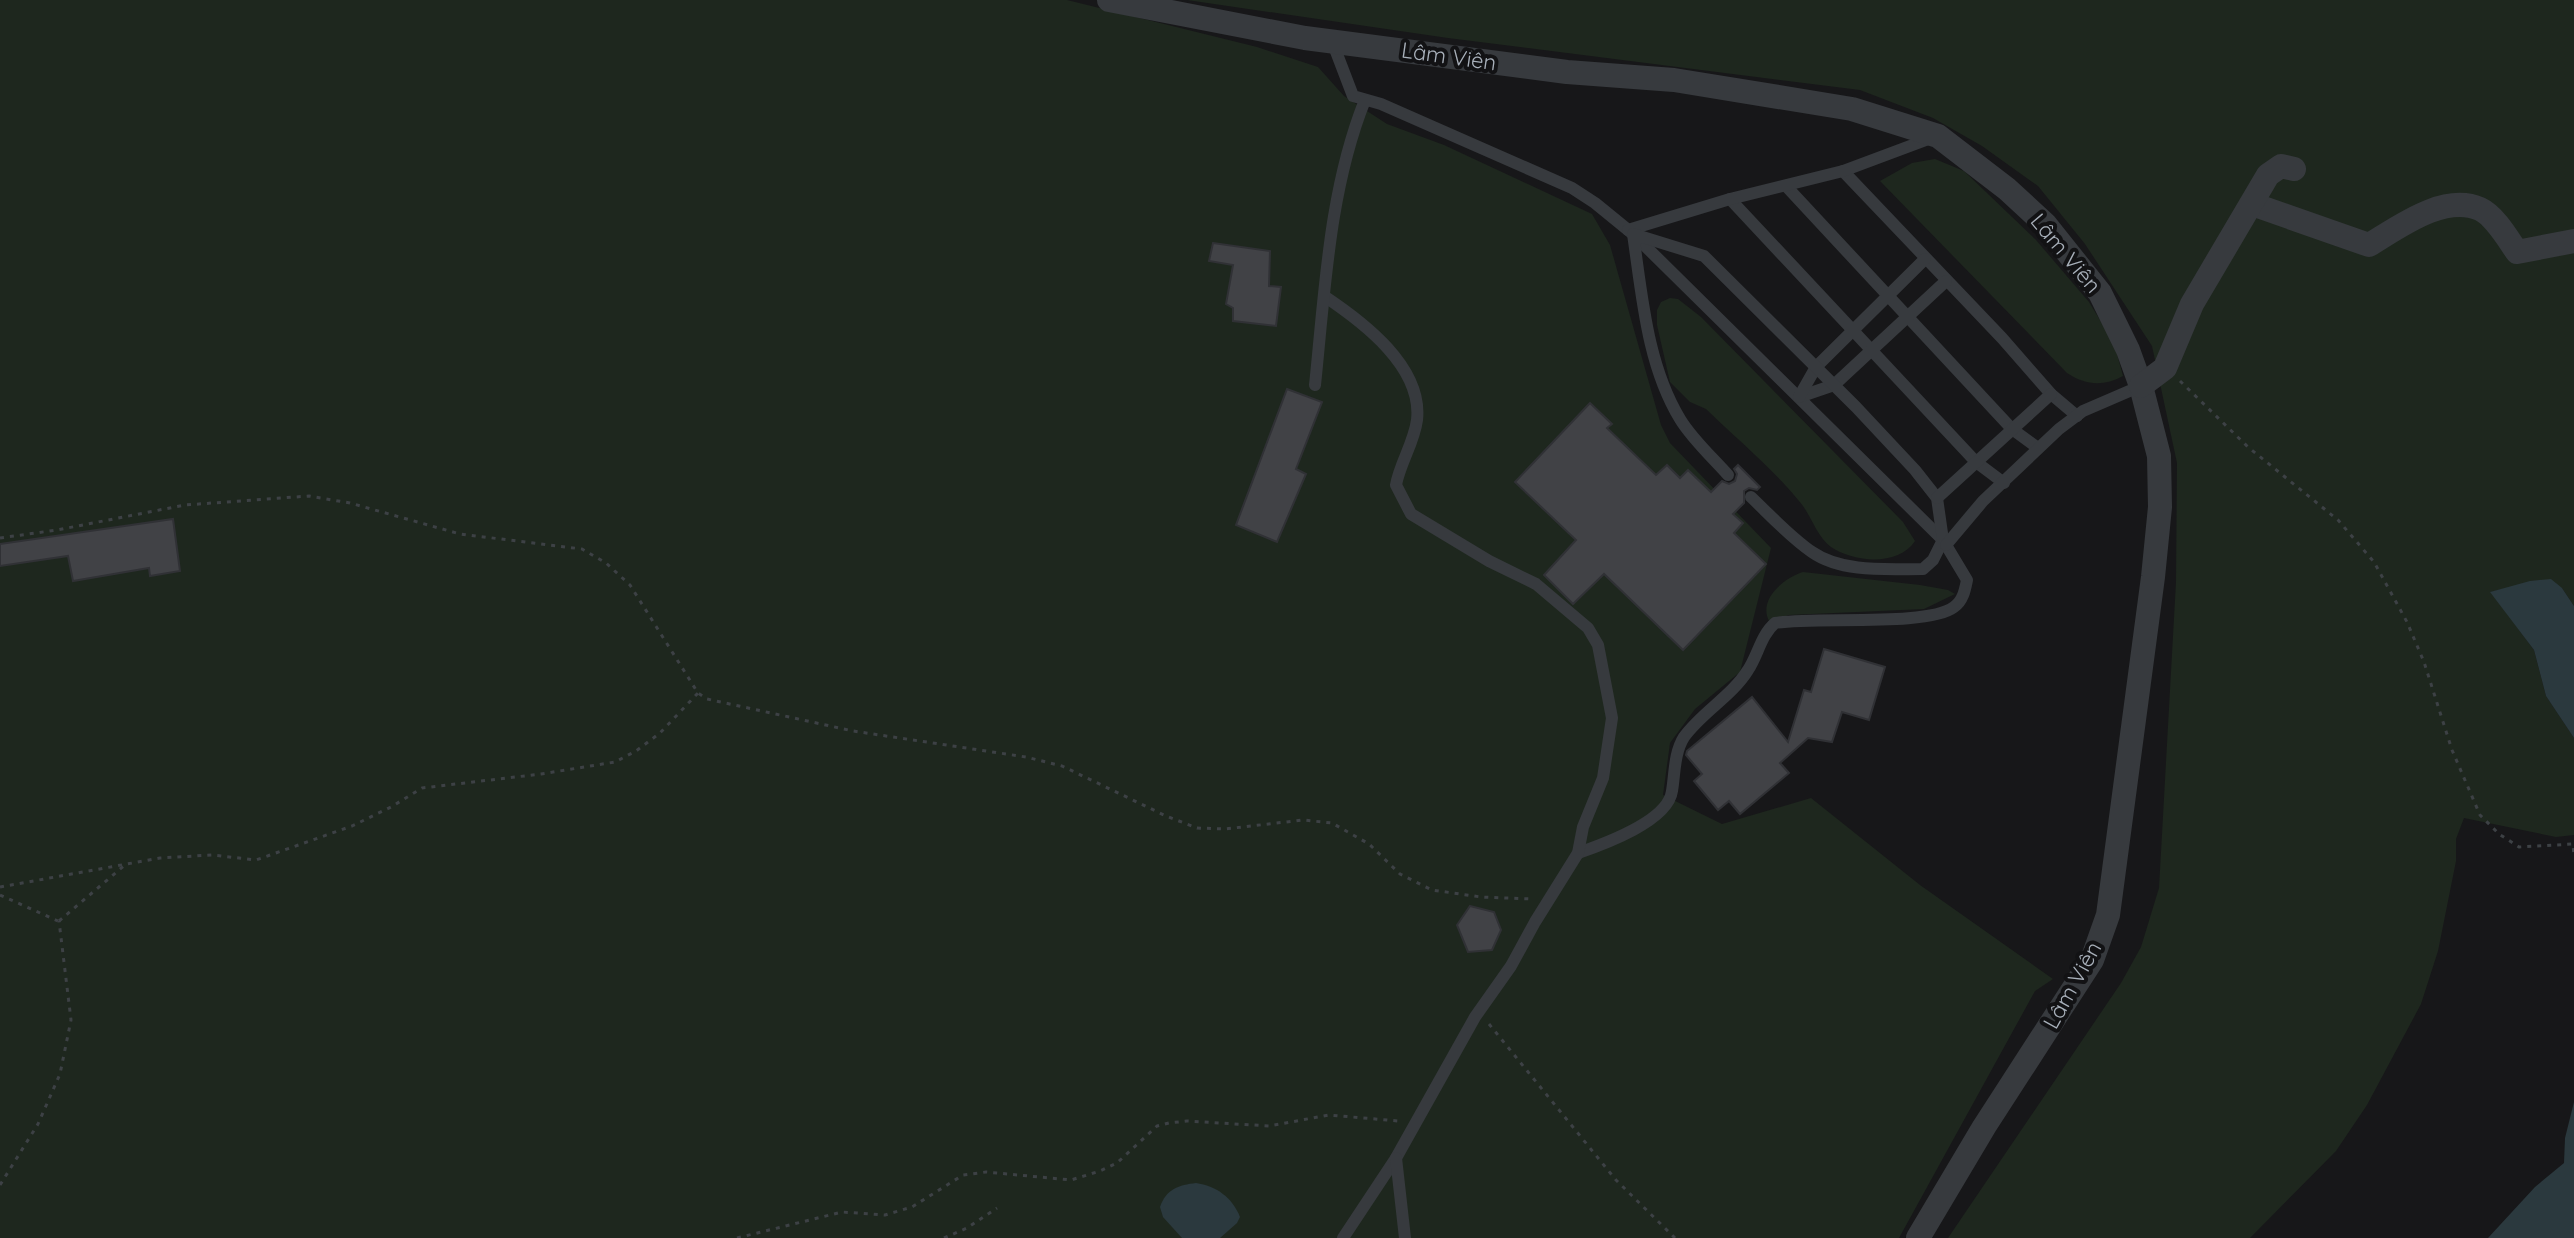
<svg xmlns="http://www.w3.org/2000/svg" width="2574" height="1238" font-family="Quicksand,sans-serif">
<rect width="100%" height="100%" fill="#171719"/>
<g fill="#1e271e">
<polygon points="0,0 1067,0 1257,47 1318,67 1344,96 1387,124 1444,145 1592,214 1610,245 1661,425 1670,443 1771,548 1740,672 1695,709 1670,743 1663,795 1722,824 1811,798 1920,885 2053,979 2035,991 1899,1238 0,1238"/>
<polygon points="1187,0 2574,0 2574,606 2562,588 2507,588 2491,592 2534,650 2546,696 2574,738 2574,835 2556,837 2464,818 2456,839 2456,861 2438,951 2421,1004 2367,1105 2336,1151 2250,1238 1948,1238 2121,983 2141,947 2159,888 2176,582 2177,463 2152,346 2085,244 2038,186 1982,146 1933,118 1860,90 1448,38"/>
<path d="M1935 159 1964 171 2036 240 2089 302 2114 343 2123 376C2103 387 2085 385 2067 373L1880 181 1912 163Z"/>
<path d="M1670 298 1678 299 1701 317 1903 522 1915 541C1899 566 1855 563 1831 547 1816 536 1811 514 1799 501 1772 468 1737 439 1706 409L1690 402 1670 382 1657 325V310L1661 302Z"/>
<path d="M1803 572 1920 585 1948 590 1955 594 1924 609 1789 615 1769 621C1758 599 1784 578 1803 572Z"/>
</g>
<g fill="#2b393e">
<polygon points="2551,579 2562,588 2574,606 2574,738 2546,696 2534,650 2490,592 2530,581"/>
<polygon points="2574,1102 2574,1238 2488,1238 2535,1187 2564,1163 2565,1138"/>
<path d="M1196 1183C1216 1186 1232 1197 1240 1217L1237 1223 1220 1238H1182L1163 1217 1160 1207C1166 1189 1179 1185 1196 1183Z"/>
</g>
<g fill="#414246" stroke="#303135" stroke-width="2">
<polygon points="1213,243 1270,251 1269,286 1281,287 1276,326 1233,321 1233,308 1226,304 1233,265 1209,261"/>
<polygon points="1287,389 1322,402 1296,469 1306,474 1277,542 1236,525"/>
<polygon points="1590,403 1612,424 1607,428 1656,475 1667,465 1680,478 1688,470 1711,492 1722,481 1729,484 1735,481 1737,474 1734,469 1738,465 1760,487 1757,490 1749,488 1744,491 1744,503 1733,514 1743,523 1734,533 1766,564 1683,650 1604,574 1573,604 1544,575 1576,540 1515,482"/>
<polygon points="173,519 180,571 150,576 149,568 73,581 68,556 0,566 0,544"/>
<polygon points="1824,649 1885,667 1869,720 1842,712 1832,742 1808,738 1780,763 1789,773 1740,814 1729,801 1718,810 1694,781 1702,774 1686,755 1687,751 1752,697 1788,742 1804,690 1811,692"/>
<polygon points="1470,906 1494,912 1501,930 1492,950 1468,952 1457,925"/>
</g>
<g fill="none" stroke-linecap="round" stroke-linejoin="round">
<g stroke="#3d4145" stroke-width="3" stroke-dasharray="4 6" stroke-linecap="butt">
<polyline points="2180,381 2248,447 2338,520 2374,562 2407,622 2424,662 2452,750 2480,815 2499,834 2519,847 2573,844 2574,857"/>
<polyline points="0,538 57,530 185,505 309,496 350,503 460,534 582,549 606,563 630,585 698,693 707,699 853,731 1026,757 1062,766 1166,816 1197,828 1225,829 1303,820 1332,823 1369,844 1400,874 1432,890 1481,897 1533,899"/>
<polyline points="0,887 160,858 212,855 256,860 352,826 391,807 422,788 541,774 615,762 636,751 660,733 698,693"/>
<polyline points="0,895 58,921"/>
<polyline points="59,921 126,864"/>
<polyline points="1489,1024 1616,1180 1675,1238"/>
<polyline points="0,1185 38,1124 60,1074 71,1020 59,921"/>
<polyline points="737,1238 842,1212 885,1215 912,1207 963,1175 986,1172 1071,1180 1100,1171 1117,1163 1157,1126 1169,1123 1187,1121 1269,1126 1329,1115 1398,1121"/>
<polyline points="944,1238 967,1228 997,1208"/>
</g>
<g stroke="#373a3e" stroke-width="12">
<path d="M1332 41 1353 96 1381 104 1572 188 1595 203 1633 234 1943 540 1967 580C1965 590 1963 601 1954 607 1928 627 1814 616 1775 623 1761 635 1758 655 1748 670 1732 696 1702 712 1684 737 1674 753 1675 773 1672 791 1668 821 1604 844 1578 853"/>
<polyline points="1843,171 2002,338 2051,394 2077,416"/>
<polyline points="1786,186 2012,429 2038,448"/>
<polyline points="1730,199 1976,462 2004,483"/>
<polyline points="1628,230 1730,199 1843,171 1934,137"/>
<path d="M1324 296C1363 322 1423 367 1417 420 1414 443 1400 463 1396 485L1411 514 1489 561 1536 584 1588 628 1598 645 1612 718 1603 778 1583 827 1578 853 1535 922 1511 966 1475 1017 1396 1158 1343 1238"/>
<path d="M1315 385C1325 290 1329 190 1365 100"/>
<polyline points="1799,397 1834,385 1946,281"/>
<polyline points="1799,397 1816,367 1925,259"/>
<path d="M1728 475C1712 457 1692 439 1680 419 1647 365 1642 295 1633 234L1704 256 1856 407 1915 470 1937 498 1943 540 1933 560 1923 569C1888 569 1842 573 1812 552 1790 537 1770 515 1751 497"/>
<polyline points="1937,498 2051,394"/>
<polyline points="1946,545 1983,501 2059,429 2083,411 2141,386"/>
<polyline points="1396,1158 1405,1238"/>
</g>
<g stroke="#373a3e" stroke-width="24">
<polyline points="1109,0 1305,38 1567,72 1674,80 1852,109 1938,136 2007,189 2045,224 2100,293 2128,350 2141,386 2159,456 2160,507 2153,577 2108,915 2092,960 1984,1127 1918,1238"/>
<path d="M2252 204 2369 245C2399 227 2444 193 2480 209 2495 216 2508 239 2517 252L2574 241"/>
<polyline points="2141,386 2165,368 2192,304 2268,175 2281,166 2294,169"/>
</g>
</g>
<g text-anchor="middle" stroke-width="8" stroke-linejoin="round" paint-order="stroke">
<g font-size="22" fill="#a8b0ba" stroke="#121214">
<text transform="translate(1449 56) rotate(8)" y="8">Lâm Viên</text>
<text transform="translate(2066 253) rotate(50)" y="8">Lâm Viên</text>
<text transform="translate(2072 985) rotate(-61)" y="8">Lâm Viên</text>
</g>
</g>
</svg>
